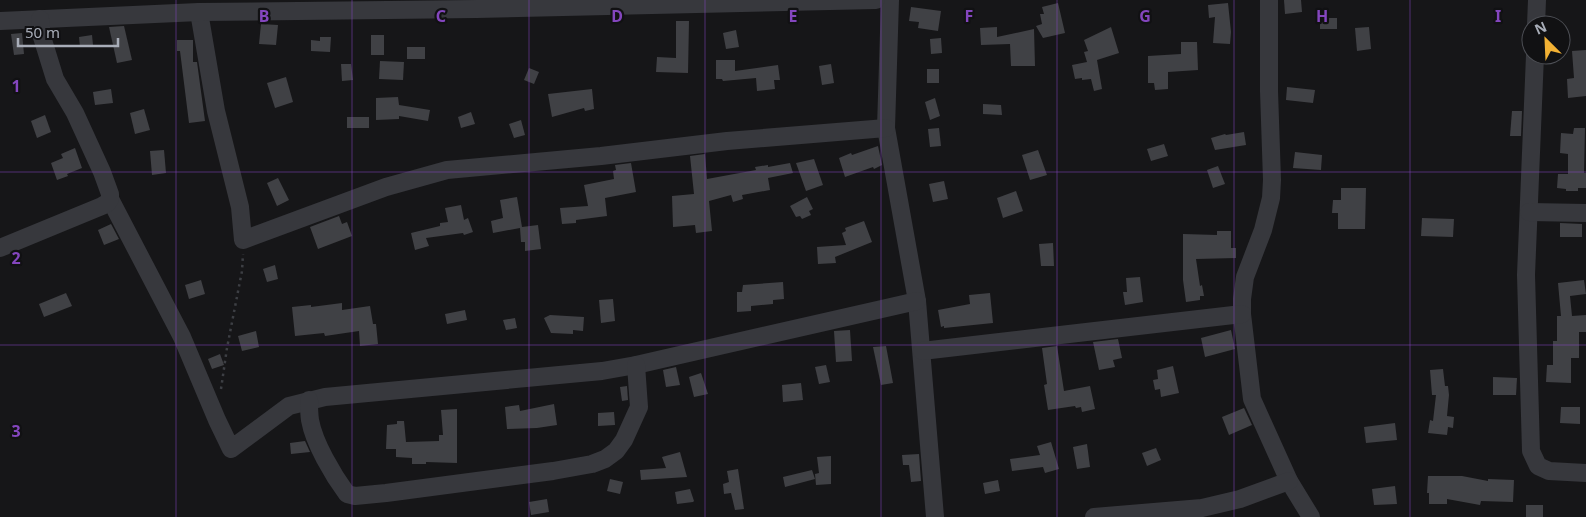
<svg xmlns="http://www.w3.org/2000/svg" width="1586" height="517" font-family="'Noto Sans',sans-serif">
<rect width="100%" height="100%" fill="#161618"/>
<g fill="#404145">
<polygon points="1284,0 1301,0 1302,12 1285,14"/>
<polygon points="1058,3 1065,33 1043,38 1036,26 1042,24 1040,14 1044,14 1042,7"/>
<polygon points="1228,3 1231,32 1230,44 1213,43 1215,17 1209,18 1208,5"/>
<polygon points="911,7 941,11 938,31 918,28 919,22 909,21"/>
<rect x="1320" y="18" width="17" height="11"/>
<polygon points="676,21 689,21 688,73 656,72 657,57 676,58"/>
<polygon points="261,24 278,25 276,45 259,44"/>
<polygon points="124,26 132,60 117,63 109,27"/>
<polygon points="997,27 997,37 1034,29 1035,66 1011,66 1010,44 981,45 980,28"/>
<polygon points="1111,27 1119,53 1097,60 1102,89 1094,91 1091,79 1082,80 1082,78 1075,79 1072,65 1087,62 1084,52 1088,51 1084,40"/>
<polygon points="1369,27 1371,49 1357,51 1355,28"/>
<polygon points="736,30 739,47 726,49 723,33"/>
<polygon points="22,33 24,54 14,55 11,34"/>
<polygon points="92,35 93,45 80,47 79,37"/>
<rect x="371" y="35" width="13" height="20"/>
<polygon points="320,37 331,37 330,52 311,51 311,40 320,41"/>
<polygon points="941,38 942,53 931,54 930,39"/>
<polygon points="177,40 193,40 193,62 197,62 205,121 189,123 180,51 177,51"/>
<polygon points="1181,42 1197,42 1198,70 1168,72 1168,89 1155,90 1154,83 1148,83 1148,56 1181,54"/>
<rect x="407" y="47" width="18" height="12"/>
<polygon points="1586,50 1586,96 1568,98 1567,79 1574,78 1572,51"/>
<polygon points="716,60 735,60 735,71 778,65 780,80 774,80 775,89 757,91 756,78 723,81 722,79 716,79"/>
<polygon points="380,61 404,62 403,80 379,79"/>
<polygon points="341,64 351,64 353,80 342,81"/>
<polygon points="831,64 834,83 822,85 819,66"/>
<polygon points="529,68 539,72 534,84 524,80"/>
<rect x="927" y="69" width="12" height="14"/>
<polygon points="286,77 293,102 275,108 267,83"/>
<polygon points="1287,87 1315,90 1313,103 1286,100"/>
<polygon points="111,89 113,103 95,105 93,92"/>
<polygon points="592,89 594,109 585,111 584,108 552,117 548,94"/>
<polygon points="398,97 399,105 430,110 428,121 399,116 399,119 376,120 376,98"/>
<polygon points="935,98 940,116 930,120 925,102"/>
<polygon points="983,104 1001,105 1002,115 983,114"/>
<polygon points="144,109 150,130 135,134 130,113"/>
<polygon points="1512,111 1522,111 1521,136 1510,136"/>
<polygon points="471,112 475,124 461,128 458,117"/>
<polygon points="45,115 51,132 37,138 31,121"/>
<rect x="347" y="117" width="22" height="11"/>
<polygon points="521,120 525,135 514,138 509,124"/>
<polygon points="939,128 941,146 930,147 928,129"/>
<polygon points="1574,128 1585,128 1584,173 1586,173 1586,188 1578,188 1578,191 1566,191 1566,189 1557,188 1558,174 1568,174 1568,154 1560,153 1561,133 1573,134"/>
<polygon points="1244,132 1246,145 1215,150 1211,138 1225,134 1226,135"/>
<polygon points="1164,144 1168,156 1151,161 1147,149"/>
<polygon points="878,146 882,165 874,169 873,167 845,177 839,158 851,153 852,155"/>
<polygon points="75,148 82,168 67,174 68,176 57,180 51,163 63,158 61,154"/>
<polygon points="164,150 166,173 152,175 150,151"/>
<polygon points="1038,150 1047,175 1030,180 1022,155"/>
<polygon points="1295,152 1322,155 1321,170 1293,168"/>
<polygon points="705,154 707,179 756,170 755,167 768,165 768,167 790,163 793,173 768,178 770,190 742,195 743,199 733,202 731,195 709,201 712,231 696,233 695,225 673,227 672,196 694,194 690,156"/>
<polygon points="814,159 823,185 806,191 796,163"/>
<polygon points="631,163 636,192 605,198 607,216 576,220 576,223 562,224 560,208 588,206 584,185 614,179 613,171 616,170 615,165"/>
<polygon points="1218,166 1225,184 1213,188 1207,170"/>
<polygon points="278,178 289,200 277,206 267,183"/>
<polygon points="944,181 948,199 933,202 929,184"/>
<polygon points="1341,188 1366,188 1365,229 1338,229 1338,213 1332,213 1333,200 1341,200"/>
<polygon points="1016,191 1023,211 1003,218 997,198"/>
<polygon points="517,197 522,227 538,225 541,249 525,251 525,242 521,242 520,228 493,233 491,221 503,218 500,200"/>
<polygon points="807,197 813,209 809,211 811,215 802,219 800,216 796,217 790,206"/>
<polygon points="461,205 464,220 468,218 473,232 464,235 463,233 426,238 429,246 415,250 411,233 440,226 440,223 448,222 445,208"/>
<polygon points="339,216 342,224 347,222 352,236 318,249 310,227"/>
<polygon points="1422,218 1454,219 1453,237 1421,236"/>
<polygon points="864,221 872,242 835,257 836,263 818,264 817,247 846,245 842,233 846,231 845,228"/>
<polygon points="1560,223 1582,224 1582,237 1560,237"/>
<polygon points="111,224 119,239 104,245 98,230"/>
<polygon points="1217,231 1231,231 1231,248 1236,248 1236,258 1196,259 1200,286 1202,285 1204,296 1200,296 1200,300 1186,302 1183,280 1183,234 1217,235"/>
<polygon points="1053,243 1054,266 1041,266 1039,244"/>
<polygon points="275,265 278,279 267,282 263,269"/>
<polygon points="1140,277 1143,302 1125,305 1123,292 1127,292 1126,278"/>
<polygon points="201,280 205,294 189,299 185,285"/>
<polygon points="1584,280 1586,294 1570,296 1572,316 1586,315 1586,332 1579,332 1579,358 1571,358 1571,383 1546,382 1547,365 1553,365 1553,341 1557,341 1557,316 1561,316 1558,283"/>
<polygon points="783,282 784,299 773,300 773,304 751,306 751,311 737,312 737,292 742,292 743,285"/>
<polygon points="66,293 72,306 44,317 39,304"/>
<polygon points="990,293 993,323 944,328 944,326 941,327 938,310 970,304 969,295"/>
<polygon points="613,299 615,321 601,323 599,300"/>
<polygon points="342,303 342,310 370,306 373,324 376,324 378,344 360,346 359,331 325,336 324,333 295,336 292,307 311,305 311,307"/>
<polygon points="465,310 467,320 447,324 445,314"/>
<polygon points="550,315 584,317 583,331 573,330 573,334 551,333 544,318"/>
<polygon points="515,318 517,328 506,330 503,320"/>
<polygon points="850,330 852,361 836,362 834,331"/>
<polygon points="1231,330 1235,349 1205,357 1201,338"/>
<polygon points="256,331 259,347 242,351 238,336"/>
<polygon points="1118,339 1122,358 1113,360 1115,367 1099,370 1093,342"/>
<polygon points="886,346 893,383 881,385 873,347"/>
<polygon points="1057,346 1064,391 1090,386 1095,409 1082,412 1081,407 1076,408 1075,406 1048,410 1044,385 1047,384 1042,348"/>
<polygon points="220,354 224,365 212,369 208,359"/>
<polygon points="826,365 830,382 819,384 815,367"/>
<polygon points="1173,366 1179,393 1161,397 1160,389 1155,390 1153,380 1158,379 1157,370"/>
<polygon points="676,367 680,385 666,387 663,370"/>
<polygon points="1443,369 1445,386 1448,386 1449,395 1447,416 1454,417 1453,428 1448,427 1447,435 1428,433 1430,420 1433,421 1436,395 1432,395 1430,370"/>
<polygon points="701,373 708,394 694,397 689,377"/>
<polygon points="1493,377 1517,378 1516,395 1493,395"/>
<polygon points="801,383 803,400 783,402 782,385"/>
<polygon points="627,386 628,400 622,401 620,387"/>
<polygon points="554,404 557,425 537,428 507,429 505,407 519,405 520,411"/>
<polygon points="1561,407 1580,407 1580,424 1560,423"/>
<polygon points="1244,408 1252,425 1229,435 1222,417"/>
<polygon points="457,409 457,463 426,462 426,464 412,464 412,458 396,457 396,449 386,449 387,425 397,424 397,421 404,421 406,442 439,441 439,435 443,435 441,410"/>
<polygon points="614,412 615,425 598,426 598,413"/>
<polygon points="1395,423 1397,440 1366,443 1364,427"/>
<polygon points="305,441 310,452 291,454 290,443"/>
<polygon points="1051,442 1059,469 1045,473 1043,467 1012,471 1010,459 1040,455 1037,446"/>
<polygon points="1087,444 1090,467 1077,469 1073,447"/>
<polygon points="1156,448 1161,460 1147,466 1142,453"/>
<polygon points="680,452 687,477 641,480 640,470 666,468 662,457"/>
<polygon points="919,454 921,481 911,482 909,465 903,465 902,455"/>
<polygon points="831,456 831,484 816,485 815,474 819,473 817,457"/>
<polygon points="738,469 744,509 735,510 731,493 724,494 723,484 729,482 727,471"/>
<polygon points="812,470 815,479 785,487 783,477"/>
<polygon points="1428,476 1462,476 1488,481 1488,479 1514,480 1513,502 1481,501 1480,505 1447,499 1447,504 1429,504 1429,493 1427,493"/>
<polygon points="610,479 623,482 620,494 607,491"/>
<polygon points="998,480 1000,491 985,494 983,483"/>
<polygon points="1395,486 1397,504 1374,505 1372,489"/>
<polygon points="690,489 694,501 693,502 677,504 675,492"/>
<polygon points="547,499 549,512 531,515 529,502"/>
<rect x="1526" y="505" width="17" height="12"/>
</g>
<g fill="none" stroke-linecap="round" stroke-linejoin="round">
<polyline stroke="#3d3f44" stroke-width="2.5" stroke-dasharray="2.5 4" stroke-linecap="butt" points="221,389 227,348 242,271 243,254"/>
<g stroke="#37383d" stroke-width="18">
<polyline points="890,0 886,128 917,301 935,517"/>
<polyline points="1269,0 1269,91 1272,180 1271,198 1263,230 1245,277 1242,299 1242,314 1252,399 1289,481 1311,517"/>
<polyline points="199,12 216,111 240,207 243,240 386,187 447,170 601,156 727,141 886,128"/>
<polyline points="0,21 199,12 476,9 876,0"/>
<polyline points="1536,25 1537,0"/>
<polyline points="1535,55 1526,275 1531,451 1538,466 1549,471 1586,473"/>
<polyline points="110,199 182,337 217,420 231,449 289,406 325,397 602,371 636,365 917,301"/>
<polyline points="1529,212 1586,213"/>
<polyline points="0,248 102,206 107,203 110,199 110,194 102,172 75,113 55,79 42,37 40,19"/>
<polyline points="922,351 1242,314"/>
<path d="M309 400C309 406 309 413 310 420 314 443 333 475 347 494L355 496 386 493 553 471 592 464 605 459 616 451 624 440 639 407 636 365"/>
<polyline points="1094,517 1202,508 1240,499 1289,481"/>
</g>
</g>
<path fill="none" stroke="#8446be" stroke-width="1" stroke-opacity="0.55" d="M176 0V517M352 0V517M529 0V517M705 0V517M881 0V517M1057 0V517M1234 0V517M1410 0V517M0 172H1586M0 345H1586"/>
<g font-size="16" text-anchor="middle" font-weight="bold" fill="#8446be" stroke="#111113" stroke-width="4.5" stroke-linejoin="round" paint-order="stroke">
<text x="264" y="22">B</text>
<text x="441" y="22">C</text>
<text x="617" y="22">D</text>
<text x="793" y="22">E</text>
<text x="969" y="22">F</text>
<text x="1145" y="22">G</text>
<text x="1322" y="22">H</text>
<text x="1498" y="22">I</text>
<text x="16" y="92">1</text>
<text x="16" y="264">2</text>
<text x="16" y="437">3</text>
</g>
<g transform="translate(1546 40) rotate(336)"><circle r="24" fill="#111113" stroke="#4d4f55"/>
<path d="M0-4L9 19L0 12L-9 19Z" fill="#f2b134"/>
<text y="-8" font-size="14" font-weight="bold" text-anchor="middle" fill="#a8adb8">N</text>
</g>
<path d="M18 38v8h100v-8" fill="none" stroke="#a8adb8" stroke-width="2.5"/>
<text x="25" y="38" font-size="15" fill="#a8adb8" stroke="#111113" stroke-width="4" paint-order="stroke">50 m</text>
</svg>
